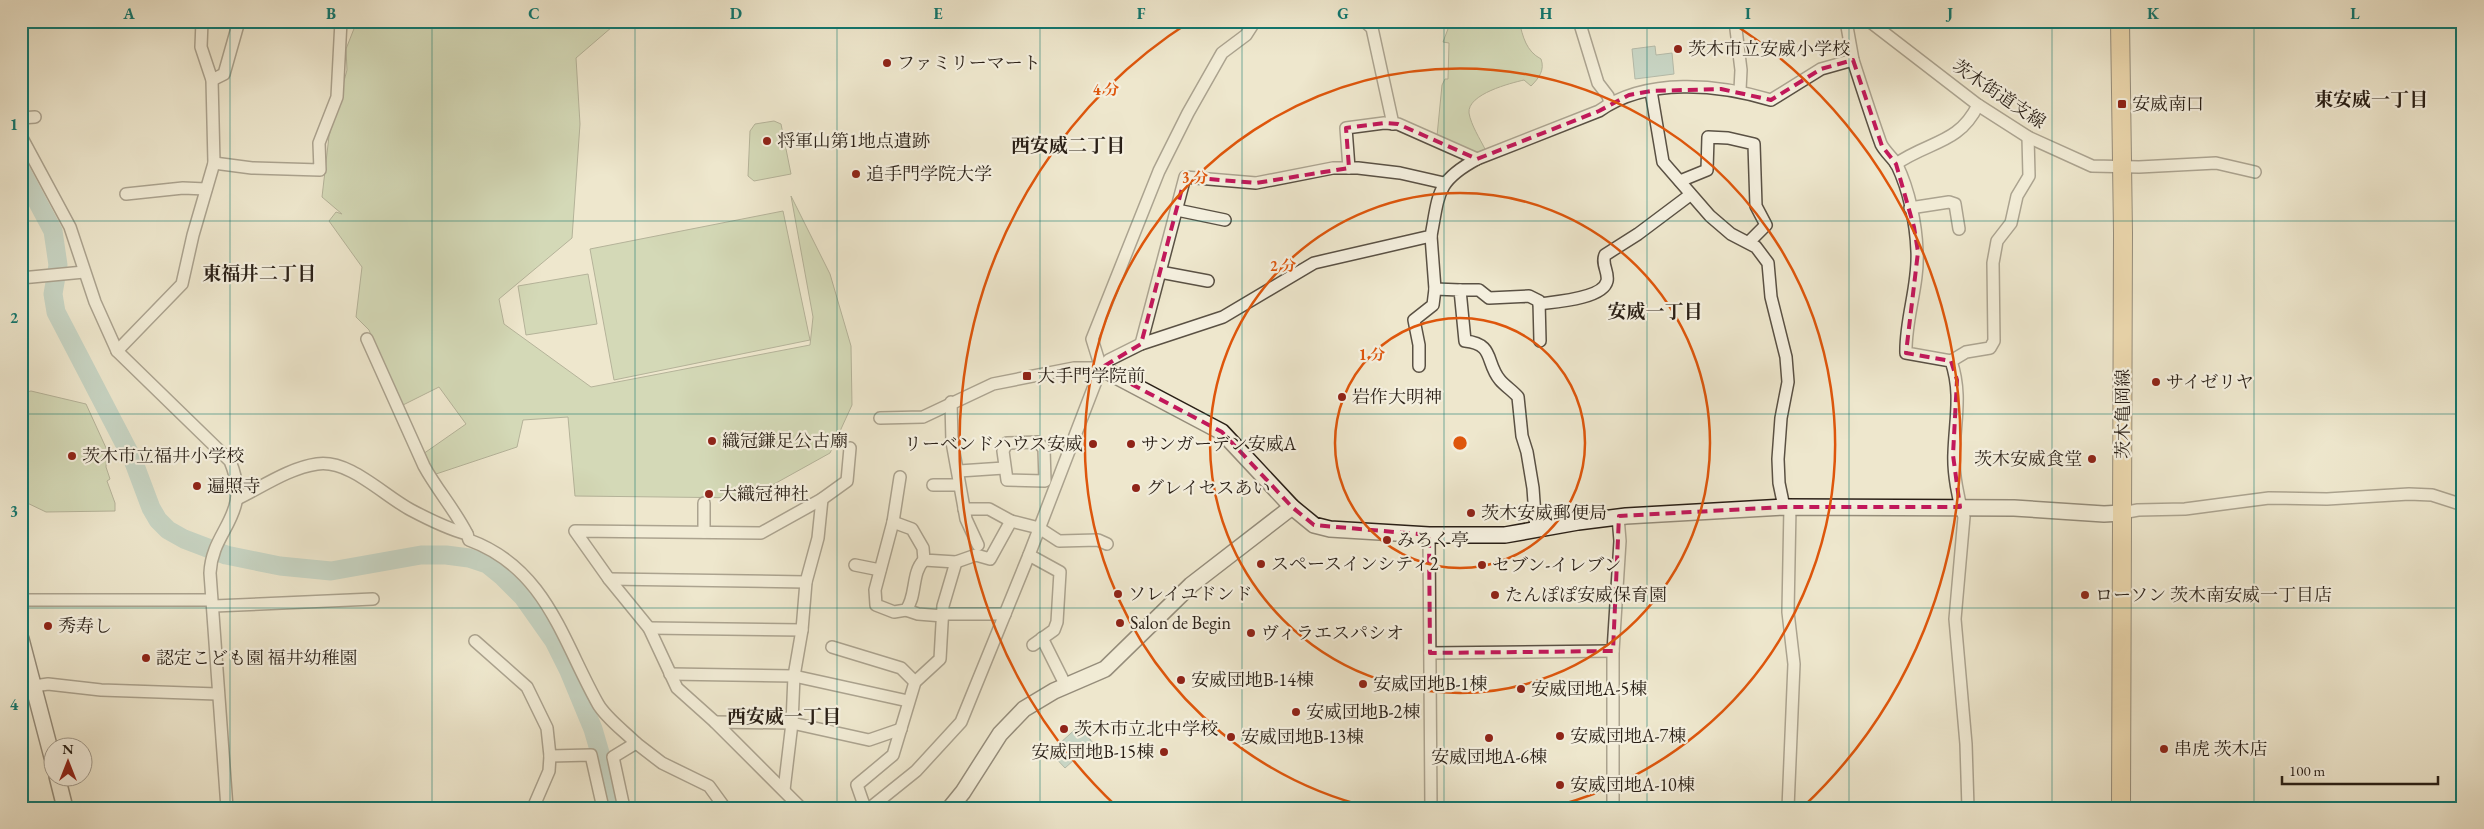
<svg xmlns="http://www.w3.org/2000/svg" width="2484" height="829" font-family="'EB Garamond','Noto Serif JP',serif">
<rect width="100%" height="100%" fill="#eee7cd"/>
<filter id="stains"><feTurbulence type="fractalNoise" baseFrequency=".004" numOctaves="4"/><feColorMatrix values="0 0 0 0 .2 0 0 0 0 .09 0 0 0 0 .02 0 0 0 .5 -.17"/></filter>
<radialGradient id="worn" r=".72"><stop offset=".6" stop-color="#630" stop-opacity="0"/><stop offset="1" stop-color="#630" stop-opacity=".3"/></radialGradient>
<g fill="#b4c79c" stroke="#6e7359">
<polygon points="357,21 619,21 576,58 580,124 572,238 499,299 504,324 591,387 810,345 813,317 791,196 830,274 851,346 852,405 830,453 749,498 575,496 568,417 523,420 517,447 433,475 423,454 466,424 439,387 401,406 369,330 356,317 362,267 329,221 336,212 342,214 322,197 329,136 347,70 346,49"/>
<path d="M1451 21H1519C1523 37 1526 51 1541 59 1545 70 1539 78 1531 86L1524 80C1511 83 1467 94 1469 113 1471 125 1480 139 1485 149L1476 153 1437 136 1442 85 1445 79H1448L1449 43 1443 42Z"/>
<polygon points="774,121 781,124 791,174 754,181 748,176 750,131 755,124"/>
<polygon points="783,211 810,340 614,380 590,249"/>
<polygon points="588,274 597,324 526,335 518,286"/>
<polygon points="31,391 86,404 107,450 106,467 110,479 107,481 115,503 115,511 46,512 21,500 21,393"/>
</g>
<g fill="#99bfb8" stroke="#6c7f77">
<polygon points="1655,46 1656,55 1672,53 1674,74 1635,79 1632,49"/>
<polygon points="1079,726 1093,743 1065,768 1050,752"/>
</g>
<g fill="none" stroke-linecap="round" stroke-linejoin="round">
<polyline stroke="#99bfb8" stroke-width="19" points="21,171 53,231 58,265 53,294 56,312 133,460 151,508 158,520 168,530 184,539 226,555 280,566 331,571 421,555 446,555 469,558 487,564 503,577 523,597 554,641 569,671 593,729 616,808"/>
<defs>
<g id="street">
<polyline points="1364,21 1372,28 1393,124"/>
<polyline points="1579,21 1598,83 1608,96 1610,103"/>
<polyline points="1735,21 1741,70 1740,90"/>
<polyline points="1869,21 1978,105 2028,137 2092,166 2139,167 2216,163 2255,172"/>
<path d="M1853 60C1862 88 1871 116 1881 144 1885 152 1893 158 1897 165 1909 190 1916 223 1917 251 1919 285 1905 319 1906 353L1951 361C1962 393 1955 420 1954 453 1953 473 1958 499 1964 517L1955 619 1966 744 1968 808"/>
<polyline points="212,80 224,74 239,21"/>
<polyline points="1651,91 1663,162 1710,216 1731,234 1756,247 1768,263 1771,297 1786,357 1788,382 1781,418 1778,459 1779,483 1784,507"/>
<polyline points="21,118 35,117"/>
<path d="M21 136 70 227 95 302 117 351 230 461C253 516 212 528 210 573L227 808"/>
<polyline points="214,163 252,168 320,170 319,143 337,97 341,21"/>
<path d="M1896 164C1929 141 1959 144 1978 105"/>
<polyline points="1349,168 1346,128 1384,123 1398,124 1477,159"/>
<polyline points="1680,181 1707,170 1708,137 1728,138 1754,144 1756,206 1766,225 1749,242"/>
<polyline points="126,194 183,188 206,189"/>
<polyline points="1910,208 1949,202 1955,204 1959,229"/>
<polyline points="1177,210 1225,220"/>
<path d="M1431 236 1435 289 1460 290 1465 341C1495 344 1485 362 1500 380 1505 386 1513 391 1518 397L1522 436 1527 452 1533 488 1536 530"/>
<polyline points="1160,272 1208,281"/>
<polyline points="21,278 84,272"/>
<polyline points="1460,290 1479,290 1489,298 1529,296 1539,301 1540,341"/>
<path d="M1539 304C1553 302 1603 299 1607 281 1609 272 1601 264 1605 255L1638 234 1690 195"/>
<path d="M367 339 424 466C437 490 455 510 467 534"/>
<polyline points="1141,344 1185,177 1256,183 1333,168 1358,168 1400,173 1444,183"/>
<polyline points="117,351 182,284 193,235 214,163 212,80 201,47 202,21"/>
<polyline points="1951,361 1966,352 1990,348 1994,341 1993,263 1997,241 2011,223 2017,196 2029,176 2028,137"/>
<polyline points="1419,366 1419,345 1414,320 1433,305 1435,289"/>
<polyline points="1101,368 1092,339 1159,171 1188,113 1222,53 1246,35 1255,21"/>
<polyline points="951,402 952,442 966,519 978,545"/>
<polyline points="880,418 923,417 993,384 1074,368 1101,368"/>
<polygon points="1038,442 1044,449 1045,481 1007,480 1003,451 1007,443"/>
<polyline points="959,471 1004,468"/>
<path d="M900 477 893 522 875 590 876 605 894 612 906 610C917 596 911 573 924 560"/>
<polyline points="933,485 959,485"/>
<path d="M237 499C262 487 289 468 317 464 349 459 383 495 411 510 428 519 448 529 467 534L469 540C546 568 562 640 598 704 606 718 624 731 636 743L613 757 624 808"/>
<polyline points="964,509 989,509 1011,521 1039,528 1059,541 1098,540 1107,544"/>
<polyline points="2122,513 2138,510 2185,509 2269,498 2327,499 2409,494 2432,495 2463,505"/>
<polyline points="893,522 912,529 923,548 924,560 956,562 976,555 990,559 1011,521"/>
<polyline points="704,532 704,503"/>
<polyline points="1429,535 1431,808"/>
<polyline points="1029,555 1060,572 1057,622 1054,630 1033,645"/>
<polyline points="855,565 880,570"/>
<polyline points="609,579 806,582"/>
<polyline points="21,600 211,600"/>
<polyline points="214,606 373,599"/>
<polyline points="906,610 918,614 943,616"/>
<polyline points="943,614 1005,614"/>
<polyline points="649,628 802,630"/>
<polyline points="1042,638 1066,686"/>
<polyline points="475,641 527,687 547,728 550,756 591,755 603,808"/>
<polyline points="832,647 901,668 915,682"/>
<polyline points="1430,653 1613,651"/>
<polyline points="670,674 794,676 908,701"/>
<polyline points="34,686 48,684 101,690 217,694"/>
<polyline points="715,722 792,723 869,740 901,729"/>
<polyline points="636,743 662,763 709,786 725,808"/>
<polyline points="784,790 792,723 794,676 802,630 806,582 818,538 822,499"/>
<polyline points="533,808 549,771 550,756"/>
<polyline points="801,808 715,722 677,688 649,628 609,579 575,531 761,533 822,499 847,481 850,448"/>
<polyline points="865,808 857,785 893,755 915,682 940,659 943,606 956,562"/>
<path d="M870 808 916 771 961 722 1029 555 1101 368 1109 360 1141 344 1223 317 1314 263 1431 236C1439 194 1436 181 1477 159L1599 111C1647 77 1718 84 1771 100L1821 69 1853 60 1846 21"/>
<polyline points="1613,808 1613,651 1620,541 1618,517"/>
<polyline points="1788,808 1794,664 1788,612 1790,507"/>
</g>
<g id="secondary">
<polyline points="1101,368 1222,432 1292,507 1314,525 1330,529 1429,535 1505,535 1578,522 1626,516 1784,507 2014,508 2104,514 2122,513"/>
<polyline points="21,639 52,757"/>
<polyline points="57,776 65,808"/>
<polyline points="950,808 963,792 1000,734 1024,709 1054,691 1105,669 1191,585 1292,507"/>
</g>
<polyline id="primary" points="2120,21 2123,233 2121,808"/>
</defs>
<use href="#street" stroke="#5a5144" stroke-width="14"/>
<use href="#secondary" stroke="#291f16" stroke-width="18"/>
<use href="#primary" stroke="#291f16" stroke-width="20"/>
<use href="#street" stroke="#f4efde" stroke-width="11"/>
<use href="#secondary" stroke="#f4efde" stroke-width="15"/>
<use href="#primary" stroke="#e7c486" stroke-width="18"/>
</g>
<path d="M0 0H2484V829H0ZM1853 60 1882 146 1896 164 1914 227 1918 252 1906 353 1951 361 1957 380 1953 455 1960 507H1784L1619 516 1613 651 1430 653 1429 535 1314 525 1292 507 1222 432 1101 368 1141 344 1185 177 1256 183 1349 168 1346 128 1384 123 1398 124 1477 159 1599 111 1629 95 1651 91 1721 89 1771 100 1821 69Z" fill="#eee7cd" fill-opacity=".55" fill-rule="evenodd"/>
<path fill="none" stroke="#c2185b" stroke-width="4" stroke-dasharray="10 6" stroke-linejoin="round" d="M1853 60 1882 146 1896 164 1914 227 1918 252 1906 353 1951 361 1957 380 1953 455 1960 507H1784L1619 516 1613 651 1430 653 1429 535 1314 525 1292 507 1222 432 1101 368 1141 344 1185 177 1256 183 1349 168 1346 128 1384 123 1398 124 1477 159 1599 111 1629 95 1651 91 1721 89 1771 100 1821 69Z"/>
<path fill="none" stroke="#0f766e" stroke-width="1" stroke-opacity="0.55" d="M230 21V808M432 21V808M635 21V808M837 21V808M1040 21V808M1242 21V808M1444 21V808M1647 21V808M1849 21V808M2052 21V808M2254 21V808M21 221H2463M21 414H2463M21 608H2463"/>
<g fill="none" stroke="#de560c" stroke-width="2.5">
<circle cx="1460" cy="443" r="125"/>
<circle cx="1460" cy="443" r="250"/>
<path d="M1372 808A375 375 0 1 1 1548 808"/>
<path d="M1116 806A500 500 0 0 1 1191 21M1729 21A500 500 0 0 1 1804 806"/>
</g>
<g fill="#8f2418" stroke="#f4efde" stroke-width="2">
<circle cx="1678" cy="49" r="5"/>
<circle cx="887" cy="63" r="5"/>
<rect x="2117" y="99" width="10" height="10" rx="2.5"/>
<circle cx="767" cy="141" r="5"/>
<circle cx="856" cy="174" r="5"/>
<rect x="1022" y="371" width="10" height="10" rx="2.5"/>
<circle cx="2156" cy="382" r="5"/>
<circle cx="1342" cy="397" r="5"/>
<circle cx="712" cy="441" r="5"/>
<circle cx="1093" cy="444" r="5"/>
<circle cx="1131" cy="444" r="5"/>
<circle cx="72" cy="456" r="5"/>
<circle cx="2092" cy="459" r="5"/>
<circle cx="197" cy="486" r="5"/>
<circle cx="1136" cy="488" r="5"/>
<circle cx="709" cy="494" r="5"/>
<circle cx="1471" cy="513" r="5"/>
<circle cx="1387" cy="540" r="5"/>
<circle cx="1261" cy="564" r="5"/>
<circle cx="1482" cy="565" r="5"/>
<circle cx="1118" cy="594" r="5"/>
<circle cx="1495" cy="595" r="5"/>
<circle cx="2085" cy="595" r="5"/>
<circle cx="1120" cy="623" r="5"/>
<circle cx="48" cy="626" r="5"/>
<circle cx="1251" cy="633" r="5"/>
<circle cx="146" cy="658" r="5"/>
<circle cx="1181" cy="680" r="5"/>
<circle cx="1363" cy="684" r="5"/>
<circle cx="1521" cy="689" r="5"/>
<circle cx="1296" cy="712" r="5"/>
<circle cx="1064" cy="729" r="5"/>
<circle cx="1560" cy="736" r="5"/>
<circle cx="1231" cy="737" r="5"/>
<circle cx="1489" cy="738" r="5"/>
<circle cx="2164" cy="749" r="5"/>
<circle cx="1164" cy="752" r="5"/>
<circle cx="1560" cy="785" r="5"/>
</g>
<g text-anchor="middle" stroke-width="4.5" stroke-linejoin="round" paint-order="stroke">
<g font-size="18" fill="#291f16" stroke="#f4efde" text-anchor="start">
<text x="1688" y="55">茨木市立安威小学校</text>
<text x="897" y="69">ファミリーマート</text>
<text x="2132" y="110">安威南口</text>
<text x="777" y="147">将軍山第1地点遺跡</text>
<text x="866" y="180">追手門学院大学</text>
<text x="1037" y="382">大手門学院前</text>
<text x="2166" y="388">サイゼリヤ</text>
<text x="1352" y="403">岩作大明神</text>
<text x="722" y="447">織冠鎌足公古廟</text>
<text x="1083" y="450" text-anchor="end">リーベンドハウス安威</text>
<text x="1141" y="450">サンガーデン安威A</text>
<text x="82" y="462">茨木市立福井小学校</text>
<text x="2082" y="465" text-anchor="end">茨木安威食堂</text>
<text x="207" y="492">遍照寺</text>
<text x="1146" y="494">グレイセスあい</text>
<text x="719" y="500">大織冠神社</text>
<text x="1481" y="519">茨木安威郵便局</text>
<text x="1397" y="546">みろく亭</text>
<text x="1271" y="570">スペースインシティ2</text>
<text x="1492" y="571">セブン-イレブン</text>
<text x="1128" y="600">ソレイユドンド</text>
<text x="1505" y="601">たんぽぽ安威保育園</text>
<text x="2095" y="601">ローソン 茨木南安威一丁目店</text>
<text x="1130" y="629">Salon de Begin</text>
<text x="58" y="632">秀寿し</text>
<text x="1261" y="639">ヴィラエスパシオ</text>
<text x="156" y="664">認定こども園 福井幼稚園</text>
<text x="1191" y="686">安威団地B-14棟</text>
<text x="1373" y="690">安威団地B-1棟</text>
<text x="1531" y="695">安威団地A-5棟</text>
<text x="1306" y="718">安威団地B-2棟</text>
<text x="1074" y="735">茨木市立北中学校</text>
<text x="1570" y="742">安威団地A-7棟</text>
<text x="1241" y="743">安威団地B-13棟</text>
<text x="2174" y="755">串虎 茨木店</text>
<text x="1154" y="758" text-anchor="end">安威団地B-15棟</text>
<text x="1489" y="763" text-anchor="middle">安威団地A-6棟</text>
<text x="1570" y="791">安威団地A-10棟</text>
</g>
<g font-size="18" fill="#291f16" stroke="#f4efde">
<text transform="translate(1999 94) rotate(34)" y="6">茨木街道支線</text>
<text transform="translate(2123 414) rotate(-90)" y="6">茨木亀岡線</text>
</g>
<g font-size="19" font-weight="bold" fill="#291f16" stroke="#f4efde">
<text x="2371" y="106">東安威一丁目</text>
<text x="1068" y="152">西安威二丁目</text>
<text x="259" y="280">東福井二丁目</text>
<text x="1655" y="318">安威一丁目</text>
<text x="784" y="723">西安威一丁目</text>
</g>
</g>
<circle cx="1460" cy="443" r="8" fill="#de560c" stroke="#f4efde" stroke-width="2.5"/>
<g font-size="15" text-anchor="middle" font-weight="bold" fill="#de560c" stroke="#f4efde" stroke-width="4.5" stroke-linejoin="round" paint-order="stroke">
<text x="1106" y="95">4 分</text>
<text x="1195" y="183">3 分</text>
<text x="1283" y="271">2 分</text>
<text x="1372" y="360">1 分</text>
</g>
<rect width="2484" height="829" fill="none" stroke="#eee7cd" stroke-width="55"/>
<g transform="translate(68 762)"><circle r="24" fill="#f4efde" stroke="#a39c8e"/>
<path d="M0-4L9 19L0 12L-9 19Z" fill="#8f2418"/>
<text y="-8" font-size="14" font-weight="bold" text-anchor="middle" fill="#291f16">N</text>
</g>
<path d="M2282 776v8h156v-8" fill="none" stroke="#291f16" stroke-width="2.5"/>
<text x="2289" y="776" font-size="15" fill="#291f16" stroke="#f4efde" stroke-width="4" paint-order="stroke">100 m</text>
<rect x="28" y="28" width="2428" height="774" fill="none" stroke="#0f766e" stroke-width="2"/>
<g font-size="16" text-anchor="middle" font-weight="bold" fill="#0f766e">
<text x="129" y="19">A</text>
<text x="331" y="19">B</text>
<text x="534" y="19">C</text>
<text x="736" y="19">D</text>
<text x="938" y="19">E</text>
<text x="1141" y="19">F</text>
<text x="1343" y="19">G</text>
<text x="1546" y="19">H</text>
<text x="1748" y="19">I</text>
<text x="1950" y="19">J</text>
<text x="2153" y="19">K</text>
<text x="2355" y="19">L</text>
<text x="14" y="130">1</text>
<text x="14" y="323">2</text>
<text x="14" y="517">3</text>
<text x="14" y="710">4</text>
</g>
<rect width="100%" height="100%" filter="url(#stains)"/>
<rect width="100%" height="100%" fill="url(#worn)"/>
</svg>
